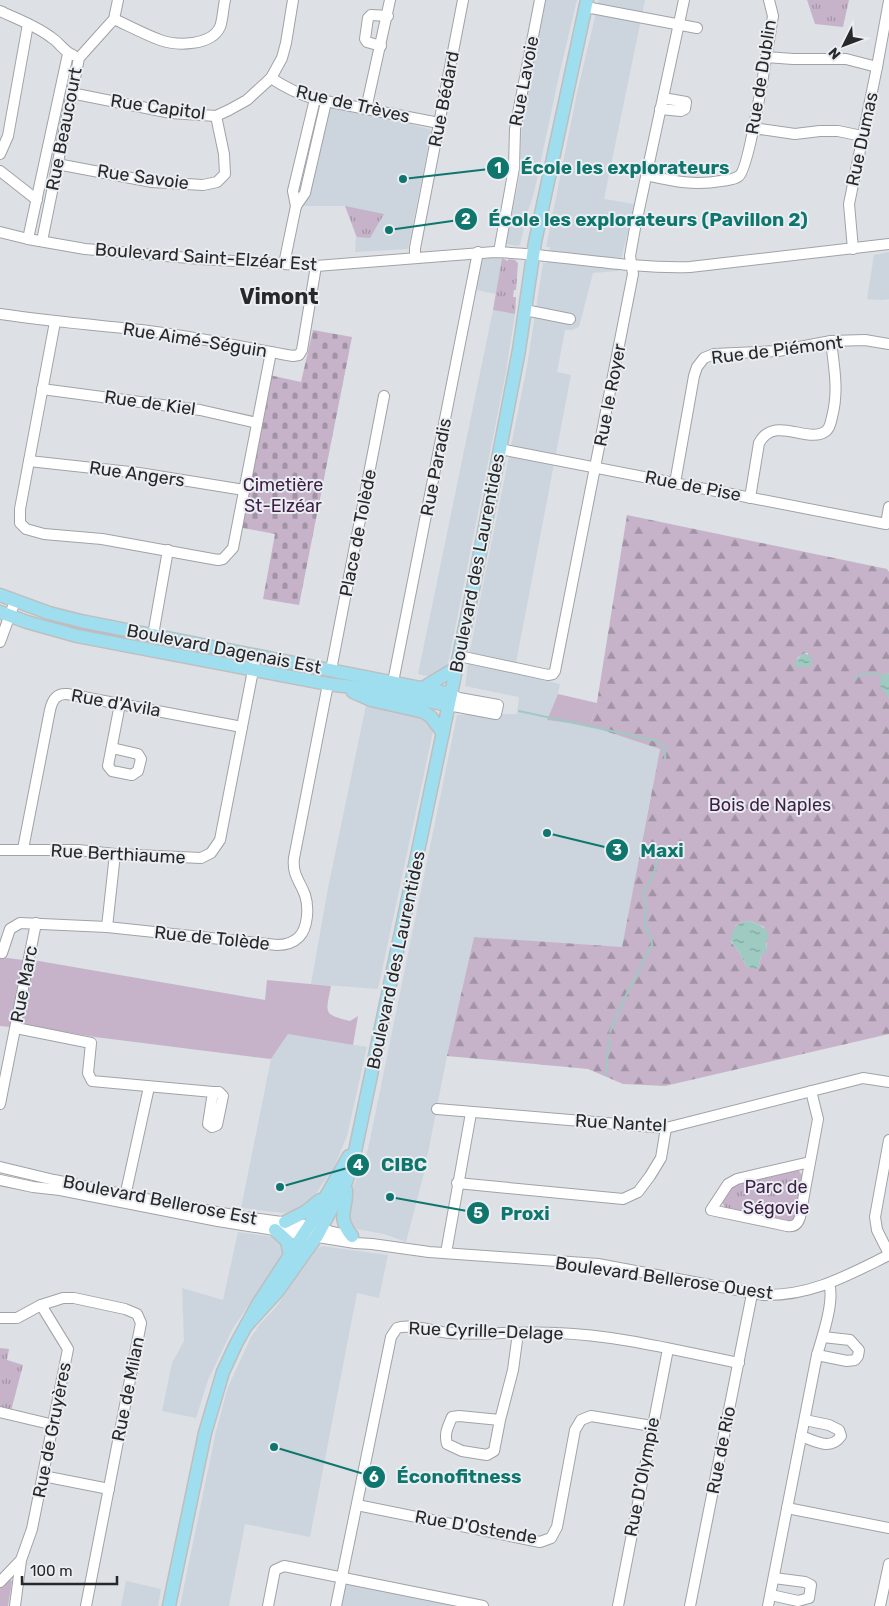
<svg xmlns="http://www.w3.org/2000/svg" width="889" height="1606" font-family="Rubik,sans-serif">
<defs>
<pattern id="forest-firs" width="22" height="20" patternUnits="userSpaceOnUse" patternTransform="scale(1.25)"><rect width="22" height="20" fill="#c6b3ca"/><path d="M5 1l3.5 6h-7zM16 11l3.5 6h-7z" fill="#a192a4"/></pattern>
<pattern id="cemetery-stones" width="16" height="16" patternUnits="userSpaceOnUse" patternTransform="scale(1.25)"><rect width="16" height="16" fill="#c6b3ca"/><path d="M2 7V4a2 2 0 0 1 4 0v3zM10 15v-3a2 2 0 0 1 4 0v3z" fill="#a192a4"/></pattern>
<pattern id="park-tufts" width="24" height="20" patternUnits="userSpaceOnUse" patternTransform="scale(1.25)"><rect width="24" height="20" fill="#c6b3ca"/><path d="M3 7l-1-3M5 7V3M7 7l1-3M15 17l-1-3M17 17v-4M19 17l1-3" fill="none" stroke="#a192a4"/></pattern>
<pattern id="water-ripples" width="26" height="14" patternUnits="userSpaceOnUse" patternTransform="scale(1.25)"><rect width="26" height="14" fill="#9ecac1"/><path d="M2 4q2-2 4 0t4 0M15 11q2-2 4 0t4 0" fill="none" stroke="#81a49d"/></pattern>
</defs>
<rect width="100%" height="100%" fill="#dde0e4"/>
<g fill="#ccd5de">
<polygon points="546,0 577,0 560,71 534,193 528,211 520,245 516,246 506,244 520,174 522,124"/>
<polygon points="599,0 645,0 604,199 635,204 618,271 593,273 579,327 572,330 565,330 557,372 571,375 516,663 516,673 560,684 558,694 547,720 590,726 660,748 622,948 474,937 447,1056 424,1173 406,1242 384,1234 357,1229 349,1221 353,1187 368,1149 457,715 517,714 519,697 465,686 470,650 527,366 543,263 547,263 550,247 546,247 577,93"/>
<polygon points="326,102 429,129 431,132 408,249 355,252 356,237 345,206 296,206 305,193"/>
<polygon points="889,252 889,299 883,300 867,299 874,255"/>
<polygon points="489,258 502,258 496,294 476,290 482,259"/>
<polygon points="493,310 515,314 506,372 449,659 446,668 435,676 426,676 418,674"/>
<polygon points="366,705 425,718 431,724 433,732 378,989 311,984 328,888"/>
<polygon points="288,1034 367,1047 347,1136 334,1167 309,1204 298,1210 284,1213 241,1208 271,1059"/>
<polygon points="238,1232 274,1237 284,1245 284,1253 233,1328 208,1380 196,1418 162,1411 172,1363 184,1341 182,1288 223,1300"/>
<polygon points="322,1246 388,1255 379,1298 357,1293 310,1537 245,1524 229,1606 180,1606 216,1431 228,1387 251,1337 260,1324 276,1307 318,1248"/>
<polygon points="342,1578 483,1606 336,1606"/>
<polygon points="126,1581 161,1589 158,1606 121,1606"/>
</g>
<g fill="#c6b3ca">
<polygon points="48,621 69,624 246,659 245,663 91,633 48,622"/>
<polygon points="558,694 597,703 590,726 547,720"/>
<polygon points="0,957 23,960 10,1027 0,1026"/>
<path d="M33 960 265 1000 267 980 331 986C326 1013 322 1014 350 1021L358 1016 353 1045 288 1034 271 1059 95 1037 25 1025 21 1021Z"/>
<polygon points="10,1578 12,1582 8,1606 0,1606 0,1588"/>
</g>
<path fill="url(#forest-firs)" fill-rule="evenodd" d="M627 515 887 569 889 572V673L881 676 889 698V1034L665 1086 623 1084 588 1069 447 1056 474 937 622 947 660 749 590 726 597 702ZM805 653H808L806 667H802L797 658ZM747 921 753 922 764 927 767 947 761 956 758 968 747 967 737 949 731 942 736 925Z"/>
<polygon fill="url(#cemetery-stones)" points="313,330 352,337 299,605 263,599 275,534 238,527 269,375 301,382"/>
<g fill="url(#park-tufts)">
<polygon points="807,0 849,0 843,27 815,24"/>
<polygon points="345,206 384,214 370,238 357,237"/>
<polygon points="502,258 508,261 508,259 515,260 518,263 516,290 514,290 513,297 516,297 515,314 493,310"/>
<polygon points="796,1170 799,1171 803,1176 796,1217 792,1221 725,1208 722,1202 731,1188 738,1184"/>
<polygon points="0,1348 9,1349 7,1360 23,1365 11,1411 0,1408"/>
</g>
<g fill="url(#water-ripples)">
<path d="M805 653 811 657 812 665 809 667H795C793 661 800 656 805 653Z"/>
<polygon points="889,673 889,698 880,686 881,675"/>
<path d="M747 921C755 922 766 927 769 935L766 942 767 950 761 956 758 968 755 969 747 967 737 949 730 940 736 925Z"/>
</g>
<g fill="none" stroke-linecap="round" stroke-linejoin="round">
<g stroke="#9ecac1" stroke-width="2">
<path d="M853 679C861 672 871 673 881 675"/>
<path d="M519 711 657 741C665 746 666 750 665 759"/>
<polyline points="610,1032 626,995 652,945 651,936 646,930 645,924 646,908 643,892 653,877 659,853 663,846"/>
<polyline points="606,1074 609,1039"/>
</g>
<defs>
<g id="minor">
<polyline points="586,7 697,28"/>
<path d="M0 11C17 19 37 26 52 38 60 43 64 52 73 55"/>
<path d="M114 19C129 26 144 34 160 40 177 46 211 46 220 27 223 19 223 8 225 0"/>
<polyline points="381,46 367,42 365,39 368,18 371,15 388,16"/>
<polyline points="766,57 793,59 846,59 877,67"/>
<path d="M271 78C286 88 298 94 315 99L439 123"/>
<polyline points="71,93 171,113 216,116 229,110 247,100 271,78 282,58 286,43 293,0"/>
<polyline points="366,109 390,0"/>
<polyline points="660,109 681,111 685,109 686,102 663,98"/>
<polyline points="753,128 795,134 820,131 838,131 862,136"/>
<polyline points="0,154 8,136 28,24"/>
<polyline points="57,164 152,182 203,185 217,182 225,174 224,154 216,116"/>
<polyline points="0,171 37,200"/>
<path d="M646 175C673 181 693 186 721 181 727 180 734 180 739 176 750 168 769 39 773 16L769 0"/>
<polyline points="296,206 305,193 326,102"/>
<path d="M0 232 28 239 85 249 201 259 316 266 494 252C559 254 624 269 690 267L889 244"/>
<polyline points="28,239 68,54"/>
<polyline points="42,241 79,58 114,19 118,0"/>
<polyline points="853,249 849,204 877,67 889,1"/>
<polyline points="499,252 514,168 515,129 540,0"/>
<polyline points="415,257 415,248 463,0"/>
<polyline points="284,264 296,206 293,191 315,99"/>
<polyline points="525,310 570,319"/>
<path d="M0 314C47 321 94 325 141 330 192 336 242 347 293 356L299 355 302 350 316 266"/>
<polyline points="55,322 20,509 20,523 26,529 44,534 102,539 218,560 223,559 233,548 271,352"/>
<polyline points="42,389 200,410 257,423"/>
<polyline points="500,449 886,524 889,507"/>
<polyline points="29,461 139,473 244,490"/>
<polyline points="675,483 694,376 697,367 704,358 714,354 778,351 831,341 865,340 889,344"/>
<path d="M750 498 759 443C775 414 808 445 826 431 830 428 831 422 832 417 839 391 834 367 831 341"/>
<polyline points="153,635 168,550"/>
<polyline points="0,642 15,601"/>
<polyline points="459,656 548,675 553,674 555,671 633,274 630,256 635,228 684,0"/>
<polyline points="331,670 384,396"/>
<polyline points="393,682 478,252"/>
<polyline points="448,705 496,714 498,705 459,698 451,694"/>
<polyline points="112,748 138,754 141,759 138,771 132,775 112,771 108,766 120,704"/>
<path d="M23 849 50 710C52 701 56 693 67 694L242 727"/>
<polyline points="0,850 78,850 115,854 201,858 211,853 220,840 256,655"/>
<polyline points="107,927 115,854"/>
<path d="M2 953 10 929 20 923 107 927 277 945C285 945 293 943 299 937 308 928 309 907 305 895 300 881 292 875 294 858L328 684"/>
<polyline points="16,1028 91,1043 88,1073 92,1081 213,1092 219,1092 223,1096 217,1125 212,1127 208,1124 213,1092"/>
<polyline points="0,1104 36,923"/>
<polyline points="437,1109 666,1128 863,1078 889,1082"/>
<polyline points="889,1140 875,1217 877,1230 889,1254"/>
<path d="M810 1162 737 1179 728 1184 711 1210 787 1226C794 1227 798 1224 800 1217L818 1119 811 1091"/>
<polyline points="0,1167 54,1180 170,1204 245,1217 304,1225 350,1236"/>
<path d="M0 1180 33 1187 60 1190 218 1221 355 1243 372 1244 429 1252 598 1264 764 1295C812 1296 848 1275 889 1255"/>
<polyline points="457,1183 623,1199 638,1192 650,1176 661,1158 666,1128"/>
<polyline points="124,1201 149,1087"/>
<polyline points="446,1253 471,1113"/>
<polyline points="0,1318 17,1318 41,1305 63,1298 74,1298 125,1309 137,1314 141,1323 86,1606"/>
<polyline points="817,1355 847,1361 855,1360 858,1356 859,1350 850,1340 823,1337"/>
<polyline points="0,1412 54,1425"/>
<path d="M500 1420 459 1416 452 1417C448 1427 444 1433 447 1444L462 1451 487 1455 494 1451 500 1420 513 1370 518 1333"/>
<path d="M801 1436C815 1441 831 1451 841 1436L839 1430 829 1425 805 1420"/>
<polyline points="43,1476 109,1489"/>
<polyline points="357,1505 540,1542 551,1538 557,1527 575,1430 581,1420 591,1416 652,1426"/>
<polyline points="787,1508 889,1528"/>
<polyline points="0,1582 21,1560 32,1529 68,1349 41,1305"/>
<polyline points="771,1595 798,1601 809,1598 811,1585 805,1582 774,1578"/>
<polyline points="15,1606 21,1560"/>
<polyline points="268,1606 275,1570 284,1566 483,1606"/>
<path d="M336 1606 391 1337 397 1328C410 1323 435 1332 450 1333 486 1335 521 1331 557 1333 617 1335 679 1351 739 1363"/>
<polyline points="618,1606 668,1349"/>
<polyline points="690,1606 752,1294"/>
<path d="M768 1606 817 1355C822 1338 835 1300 829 1284"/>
<polyline points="880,1606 889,1564"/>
</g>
<g id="major">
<polyline points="0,595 49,613 81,621 451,694"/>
<polyline points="0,612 27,622 77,636 328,684 368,689 448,705"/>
<polyline points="423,688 456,668"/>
<polyline points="353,692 371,700 424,712 431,717 443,733"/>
<path d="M346 1190C347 1211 336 1216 352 1236"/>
<polyline points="285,1222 305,1212 320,1200"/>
<polyline points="275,1230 287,1241 290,1256"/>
<polyline points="246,1326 278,1291 317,1236 346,1182 353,1161 474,584 519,350 535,242 587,0"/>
<polyline points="169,1606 205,1433 223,1372 236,1344 258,1304 309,1226 349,1156"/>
</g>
</defs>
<use href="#minor" stroke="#a0a3a6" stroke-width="12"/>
<use href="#major" stroke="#bebebf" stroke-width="15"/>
<use href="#minor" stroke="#fff" stroke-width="10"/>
<use href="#major" stroke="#9edeee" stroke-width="12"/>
</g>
<g text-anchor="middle" stroke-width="4" stroke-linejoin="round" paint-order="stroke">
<g font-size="18" fill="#272829" stroke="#eaedf1">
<text transform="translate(761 77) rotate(-81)" y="6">Rue de Dublin</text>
<text transform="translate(524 81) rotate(-79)" y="6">Rue Lavoie</text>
<text transform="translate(444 99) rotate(-79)" y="6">Rue Bédard</text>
<text transform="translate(353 104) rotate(13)" y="6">Rue de Trèves</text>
<text transform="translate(158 107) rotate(8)" y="6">Rue Capitol</text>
<text transform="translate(64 129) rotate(-79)" y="6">Rue Beaucourt</text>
<text transform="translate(862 139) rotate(-78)" y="6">Rue Dumas</text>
<text transform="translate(143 177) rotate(8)" y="6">Rue Savoie</text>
<text transform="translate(206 257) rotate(4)" y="6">Boulevard Saint-Elzéar Est</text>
<text transform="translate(195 340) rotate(9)" y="6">Rue Aimé-Séguin</text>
<text transform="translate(777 350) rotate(-7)" y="6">Rue de Piémont</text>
<text transform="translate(610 395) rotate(-79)" y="6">Rue le Royer</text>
<text transform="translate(150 403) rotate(8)" y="6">Rue de Kiel</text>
<text transform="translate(436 467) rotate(-79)" y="6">Rue Paradis</text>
<text transform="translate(137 474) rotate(8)" y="6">Rue Angers</text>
<text transform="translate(693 486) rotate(11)" y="6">Rue de Pise</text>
<text transform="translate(358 533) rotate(-79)" y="6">Place de Tolède</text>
<text transform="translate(477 563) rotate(-79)" y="6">Boulevard des Laurentides</text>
<text transform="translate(224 649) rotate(11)" y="6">Boulevard Dagenais Est</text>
<text transform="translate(116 703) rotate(10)" y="6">Rue d'Avila</text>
<text transform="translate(118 854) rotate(3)" y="6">Rue Berthiaume</text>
<text transform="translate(212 938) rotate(6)" y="6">Rue de Tolède</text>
<text transform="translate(396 960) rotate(-78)" y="6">Boulevard des Laurentides</text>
<text transform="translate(24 984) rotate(-79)" y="6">Rue Marc</text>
<text transform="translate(621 1123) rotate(3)" y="6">Rue Nantel</text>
<text transform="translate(160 1200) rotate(11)" y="6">Boulevard Bellerose Est</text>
<text transform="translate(664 1278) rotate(8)" y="6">Boulevard Bellerose Ouest</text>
<text transform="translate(486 1331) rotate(2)" y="6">Rue Cyrille-Delage</text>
<text transform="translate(128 1389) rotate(-79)" y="6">Rue de Milan</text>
<text transform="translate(52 1430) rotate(-79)" y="6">Rue de Gruyères</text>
<text transform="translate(721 1450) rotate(-79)" y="6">Rue de Rio</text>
<text transform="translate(642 1477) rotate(-79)" y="6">Rue D'Olympie</text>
<text transform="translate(476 1527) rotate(10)" y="6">Rue D'Ostende</text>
</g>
<g font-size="18" fill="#3e1f45" stroke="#eaedf1">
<text x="283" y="491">Cimetière<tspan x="283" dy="21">St-Elzéar</tspan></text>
<text x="770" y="811">Bois de Naples</text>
<text x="776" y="1193">Parc de<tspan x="776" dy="21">Ségovie</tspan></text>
</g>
<g font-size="22" font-weight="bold" fill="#272829" stroke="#eaedf1">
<text x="279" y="304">Vimont</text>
</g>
</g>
<path fill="none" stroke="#0f766e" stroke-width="2" d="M403 179L498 168M389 230L466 219M547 833L617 850M280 1187L358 1165M390 1197L478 1213M274 1447L374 1477"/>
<g fill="#0f766e" stroke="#eaedf1" stroke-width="2">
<circle cx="403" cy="179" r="5"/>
<circle cx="389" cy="230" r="5"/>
<circle cx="547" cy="833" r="5"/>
<circle cx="280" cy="1187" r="5"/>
<circle cx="390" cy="1197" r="5"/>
<circle cx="274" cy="1447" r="5"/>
<circle cx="498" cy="168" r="12"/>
<circle cx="466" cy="219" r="12"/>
<circle cx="617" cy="850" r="12"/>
<circle cx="358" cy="1165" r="12"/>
<circle cx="478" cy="1213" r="12"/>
<circle cx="374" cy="1477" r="12"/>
</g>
<g font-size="15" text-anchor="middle" font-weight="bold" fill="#fff">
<text x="498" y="173">1</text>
<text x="466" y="224">2</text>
<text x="617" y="855">3</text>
<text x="358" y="1170">4</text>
<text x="478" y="1218">5</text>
<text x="374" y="1482">6</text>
</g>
<g font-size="19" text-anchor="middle" font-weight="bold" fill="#0f766e" stroke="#eaedf1" stroke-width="4" stroke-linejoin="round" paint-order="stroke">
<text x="625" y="174">École les explorateurs</text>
<text x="648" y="226">École les explorateurs (Pavillon 2)</text>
<text x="662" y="857">Maxi</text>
<text x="404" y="1171">CIBC</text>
<text x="525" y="1220">Proxi</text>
<text x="459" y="1483">Éconofitness</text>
</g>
<g transform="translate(844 45) rotate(228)" stroke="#eaedf1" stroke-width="4" paint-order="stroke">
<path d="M0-4L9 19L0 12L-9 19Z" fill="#272829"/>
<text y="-8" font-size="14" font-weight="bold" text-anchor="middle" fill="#272829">N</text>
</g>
<path d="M22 1576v8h95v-8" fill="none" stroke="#272829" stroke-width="2.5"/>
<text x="30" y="1576" font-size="15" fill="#272829" stroke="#eaedf1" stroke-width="4" paint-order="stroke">100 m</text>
</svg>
